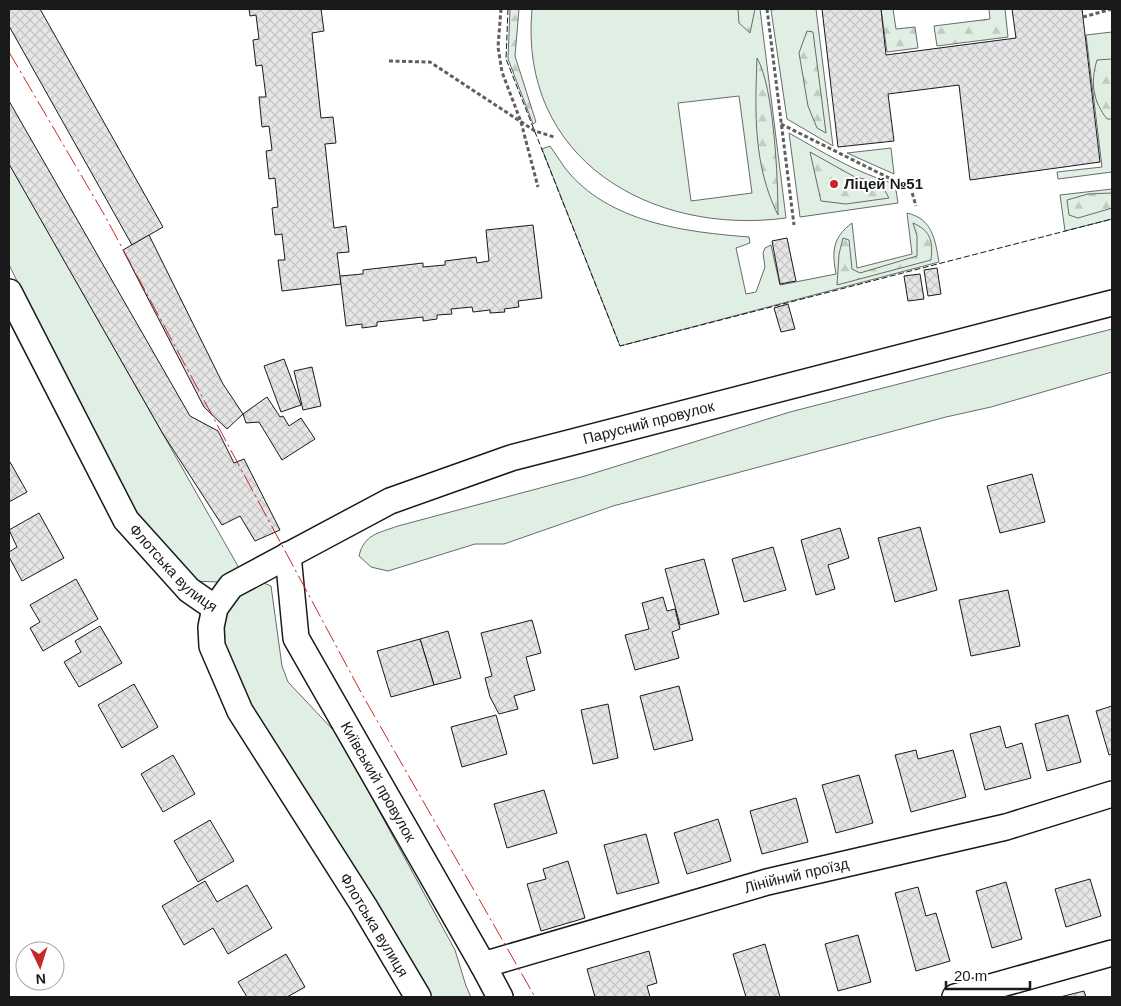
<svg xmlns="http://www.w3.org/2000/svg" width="1121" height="1006" font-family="Helvetica,sans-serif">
<defs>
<pattern id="forest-firs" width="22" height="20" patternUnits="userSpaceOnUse" patternTransform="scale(1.25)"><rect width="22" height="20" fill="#e0efe3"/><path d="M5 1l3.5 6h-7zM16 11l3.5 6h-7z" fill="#c0ccc2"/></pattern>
<pattern id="building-cross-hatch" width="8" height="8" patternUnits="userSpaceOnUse" patternTransform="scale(1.25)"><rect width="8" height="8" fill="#e6e6e6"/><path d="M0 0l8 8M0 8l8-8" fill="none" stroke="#c5c5c5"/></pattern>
</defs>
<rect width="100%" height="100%" fill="#fff"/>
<g fill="#e0efe3" stroke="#6a6a6a" fill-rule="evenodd">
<path d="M532 9H760L786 218C651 236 518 159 532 9ZM739 96 752 193 691 201 678 103Z"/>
<polygon points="780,9 816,9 833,146 787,119 771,10"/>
<polygon points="1112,32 1112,172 1058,179 1057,172 1102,167 1086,35"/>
<path d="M789 133C824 153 857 173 895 184L898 203 800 217Z"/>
<path d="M550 146C555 153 560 161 565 168 608 223 686 232 749 237L750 243 736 248 746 294 756 292 765 267 763 253 765 248 771 245 780 285 836 274C832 252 832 238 852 223L857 268 912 254 907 213C933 219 935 240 939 262L620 346 542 149Z"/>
<polygon points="891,148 894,174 847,153"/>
<polygon points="9,163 239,568 218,582 192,581 134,513 9,265"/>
<polygon points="1112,189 1112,219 1065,231 1060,195"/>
<path d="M1112 329V372L991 407 946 417 613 506 504 544H475L388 571 371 567 359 556C364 534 379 533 398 526L585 476 790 412Z"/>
<path d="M264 583 271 586 282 666 288 682 337 734 455 950 466 986 471 997H428L235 684C230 671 224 659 221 647 211 616 236 589 264 583Z"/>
</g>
<g fill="url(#forest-firs)" stroke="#6a6a6a">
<polygon points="510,9 519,9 515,56 536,122 533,124 508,59"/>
<polygon points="738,9 755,9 750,33 739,23"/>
<polygon points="881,9 893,9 896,29 915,27 918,48 887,52"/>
<polygon points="989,9 1005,9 1008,37 937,46 934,26 990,19"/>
<polygon points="807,31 813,32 826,133 817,128 808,106 799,53"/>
<path d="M757 58C774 87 778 179 778 215 753 165 755 112 757 58Z"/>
<path d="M1112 59V119H1107C1093 101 1090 83 1097 60Z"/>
<polygon points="810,152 853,176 881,184 889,198 846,204 821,201"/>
<polygon points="1112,193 1112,208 1078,218 1069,215 1067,200 1088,194"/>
<path d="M913 223C931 231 933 241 931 260L837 285 839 254 843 238 849 240 852 269 860 273 917 256V236Z"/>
</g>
<g fill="url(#building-cross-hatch)" stroke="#1a1a1a">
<polygon points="9,9 40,9 163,227 132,245 9,26"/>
<polygon points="249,9 321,9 324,31 312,33 321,118 333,117 336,143 325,144 334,228 346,226 349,252 337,253 341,284 282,291 278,260 285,260 282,234 275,235 272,208 278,207 275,178 269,179 266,151 272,150 269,126 262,127 259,97 266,97 262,65 256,66 253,40 259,39 256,15 250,16"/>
<polygon points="822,9 881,9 886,55 1016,38 1012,9 1082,9 1100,162 970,180 959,85 888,94 894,141 838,147"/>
<polygon points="9,101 190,416 218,431 234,463 244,459 280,530 255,541 240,516 222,525 163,434 9,164"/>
<polygon points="533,225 542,298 518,301 519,307 504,309 505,312 490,313 490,310 473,312 472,307 451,309 452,314 437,315 437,319 423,321 423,317 377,322 377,326 362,328 362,324 346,326 340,276 363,274 363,270 423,263 423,267 445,265 445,261 476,257 477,263 489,261 486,230"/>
<polygon points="149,235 223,384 243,414 227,429 204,407 123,250"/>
<polygon points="787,238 796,281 780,284 772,241"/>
<polygon points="937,268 941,294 928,296 924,270"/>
<polygon points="920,274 924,299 908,301 904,276"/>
<polygon points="788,304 795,329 781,332 774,308"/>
<polygon points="284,359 301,405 281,412 264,366"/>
<polygon points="312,367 321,406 303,410 294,371"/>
<polygon points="267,397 280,417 283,416 289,426 301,418 315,439 282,460 259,422 246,423 243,414"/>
<polygon points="10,462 27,492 9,502 9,463"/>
<polygon points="1032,474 1045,522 1000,533 987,486"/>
<polygon points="39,513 64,558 22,581 9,557 9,552 17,547 9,530"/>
<polygon points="920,527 937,590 895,602 878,538"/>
<polygon points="840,528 849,558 828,565 835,589 816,595 801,540"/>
<polygon points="773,547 786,590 744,602 732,559"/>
<polygon points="704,559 719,614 680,625 665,569"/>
<polygon points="76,579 98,619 43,651 30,628 40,622 30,605"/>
<polygon points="1008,590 1020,646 971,656 959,600"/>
<polygon points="663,597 667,611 675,609 680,629 672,632 679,658 635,670 625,635 649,629 642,603"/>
<polygon points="532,620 541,653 526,657 535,690 514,696 518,709 499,714 490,697 485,678 492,676 481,633"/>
<polygon points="100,626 122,663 79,687 64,662 81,652 75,641"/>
<polygon points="448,631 461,678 434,685 420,639"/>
<polygon points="420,639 434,685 391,697 377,651"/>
<polygon points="134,684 158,727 122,748 98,705"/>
<polygon points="679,686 693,740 654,750 640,696"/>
<polygon points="608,704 618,758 593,764 581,710"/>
<polygon points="1112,706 1112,754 1109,755 1096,711"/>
<polygon points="496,715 507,754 462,767 451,727"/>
<polygon points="1068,715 1081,762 1047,771 1035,724"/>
<polygon points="1000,726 1006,748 1022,743 1031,778 985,790 970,734"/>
<polygon points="916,750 918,759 953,750 966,797 911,812 895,755"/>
<polygon points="173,755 195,794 163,812 141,774"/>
<polygon points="859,775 873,823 836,833 822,785"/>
<polygon points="544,790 557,833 507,848 494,804"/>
<polygon points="796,798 808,842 762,854 750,811"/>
<polygon points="718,819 731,861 687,874 674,833"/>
<polygon points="210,820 234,861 198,882 174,841"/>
<polygon points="646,834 659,883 617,894 604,845"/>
<polygon points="568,861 585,918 541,931 527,884 546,879 543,869"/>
<polygon points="1090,879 1101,916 1066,927 1055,889"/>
<polygon points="205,881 217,902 247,885 272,928 228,954 213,928 184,945 162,906"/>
<polygon points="1006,882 1022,939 992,948 976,891"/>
<polygon points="918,887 926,916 936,913 950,961 916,971 895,893"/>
<polygon points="858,935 871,982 838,991 825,944"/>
<polygon points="765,944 780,997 746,997 733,954"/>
<polygon points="649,951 657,983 647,986 650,997 595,997 587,969"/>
<polygon points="286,954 305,987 287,997 247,997 238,982"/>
<polygon points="1084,991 1086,997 1060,997"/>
</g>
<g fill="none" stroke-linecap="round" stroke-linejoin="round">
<defs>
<g id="minor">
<path id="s1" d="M9 292 126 520 189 590 215 608"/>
<path id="s2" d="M288 555 296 638 483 965 500 997"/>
<path id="s3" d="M483 965 767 882 1006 827 1112 794"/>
<path id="s4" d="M418 997 364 906 240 711 212 646 211 627 215 608 231 586 390 501 511 458 1112 303"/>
<polyline points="955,997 1112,953"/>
</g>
</defs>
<use href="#minor" stroke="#1a1a1a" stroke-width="28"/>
<g stroke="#5f5f5f" stroke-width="3" stroke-dasharray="4 2.5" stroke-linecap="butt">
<polyline points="501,9 498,47 502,72 521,122 538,187"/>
<polyline points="767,9 794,225"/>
<polyline points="1083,17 1112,9"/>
<polyline points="389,61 430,62 535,131 554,137"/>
<polyline points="781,124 911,189 916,206"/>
</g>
<use href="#minor" stroke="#fff" stroke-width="25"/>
<polyline stroke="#1a1a1a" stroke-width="1" stroke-dasharray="6 2.5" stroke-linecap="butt" points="508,9 506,59 620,346 1112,219"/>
<polyline stroke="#c62828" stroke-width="1" stroke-dasharray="18 4 2.5 4" stroke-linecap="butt" points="9,52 105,216 363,696 535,997"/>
</g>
<circle fill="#c62828" stroke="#fff" stroke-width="2" cx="834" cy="184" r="5"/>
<g text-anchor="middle" stroke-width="4" stroke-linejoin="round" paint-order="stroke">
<g font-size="15" font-weight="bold" fill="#1a1a1a" stroke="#fff" text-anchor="start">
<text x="844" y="189">Ліцей №51</text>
</g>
<g font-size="15" fill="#1a1a1a" stroke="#fff">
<text dy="5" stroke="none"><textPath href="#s4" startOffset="924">Парусний провулок</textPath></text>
<text dy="5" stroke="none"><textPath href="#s1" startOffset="324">Флотська вулиця</textPath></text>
<text dy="5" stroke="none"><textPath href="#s2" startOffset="249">Київський провулок</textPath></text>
<text dy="5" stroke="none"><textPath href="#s3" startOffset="326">Лінійний проїзд</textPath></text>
<text transform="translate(374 925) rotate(59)" y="5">Флотська вулиця</text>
</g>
</g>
<rect width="1121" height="1006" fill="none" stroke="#1a1a1a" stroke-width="20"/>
<g transform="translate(40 966) rotate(176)"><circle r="24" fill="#ffffff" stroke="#a3a3a3"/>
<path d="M0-4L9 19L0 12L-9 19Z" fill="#c62828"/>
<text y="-8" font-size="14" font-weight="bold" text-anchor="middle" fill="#1a1a1a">N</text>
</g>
<path d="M946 981v8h84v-8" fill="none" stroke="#1a1a1a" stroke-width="2.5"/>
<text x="954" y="981" font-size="15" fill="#1a1a1a" stroke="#ffffff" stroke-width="4" paint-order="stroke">20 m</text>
</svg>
